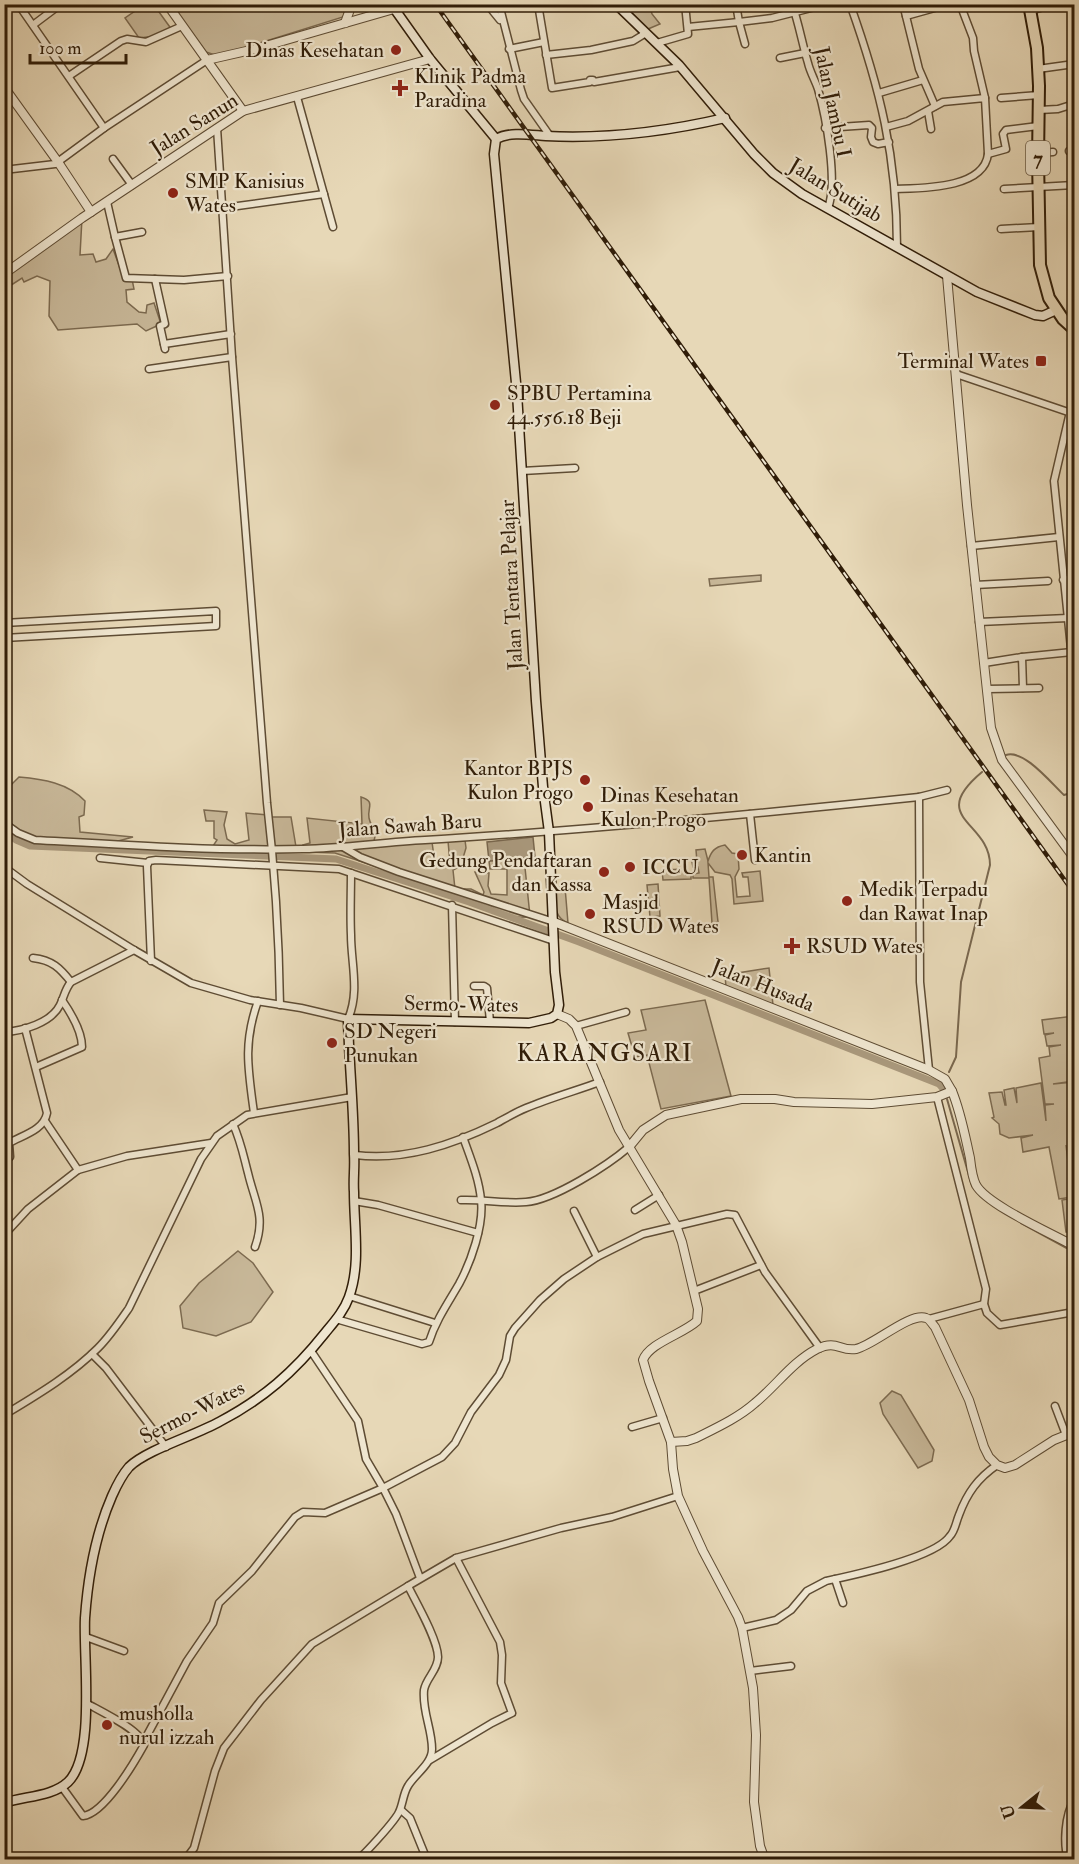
<svg xmlns="http://www.w3.org/2000/svg" width="1079" height="1864" font-family="'IM FELL Double Pica',serif">
<rect width="100%" height="100%" fill="#e7d8b7"/>
<filter id="stains"><feTurbulence type="fractalNoise" baseFrequency=".00333" numOctaves="4"/><feColorMatrix values="0 0 0 0 .2 0 0 0 0 .09 0 0 0 0 .02 0 0 0 .5 -.17"/></filter>
<radialGradient id="worn" r=".72"><stop offset=".6" stop-color="#630" stop-opacity="0"/><stop offset="1" stop-color="#630" stop-opacity=".3"/></radialGradient>
<g fill="#c8b899" stroke="#7c6a50" stroke-width="1.5">
<polygon points="144,5 154,5 172,30 156,36 139,38 125,18"/>
<polygon points="171,5 347,5 343,17 218,56 206,52"/>
<polygon points="623,5 649,5 652,14 660,24 648,29"/>
<polygon points="82,218 80,255 93,254 96,262 106,259 113,249 124,279 132,279 134,289 126,290 127,302 139,312 146,313 147,305 154,303 161,324 146,331 137,324 58,330 49,316 50,281 37,276 24,282 22,278 5,289 5,273"/>
<polygon points="761,575 761,581 710,586 709,579"/>
<path d="M19 777C43 779 68 783 85 801L84 815 79 817 80 832 133 837 111 843 31 839 5 821 4 783 11 785Z"/>
<path d="M361 797C376 802 367 807 369 818 370 823 373 828 376 832L374 841 304 847 303 845 310 843 307 818 362 824Z"/>
<polygon points="204,810 227,812 224,825 227,839 235,844 249,840 246,813 268,815 269,817 291,817 296,847 276,847 272,844 270,847 213,846 217,840 214,838 214,821 206,821"/>
<path d="M465 840 466 848 463 858 467 859 469 862 453 870 455 889H471L483 895 484 892 475 872 489 873 488 886 491 894 507 895V869H490L489 861 524 858 530 916C515 921 495 911 484 901L335 853 305 852 432 842 435 864 450 863 448 841Z"/>
<path d="M725 845 732 853 738 854 739 869 735 877 737 897 750 896 748 877H743L742 873 760 871 763 901 734 904 732 879 730 875 715 872 708 863 709 877H713L718 922 712 923 709 878H693V874L699 873 698 867H693L692 862H697L696 850 705 849 708 861C711 852 714 847 725 845Z"/>
<polygon points="685,869 686,875 691,875 691,879 663,880 662,870"/>
<polygon points="658,884 660,916 650,917 647,885"/>
<path d="M565 887 568 923C553 917 555 902 554 888Z"/>
<polygon points="769,968 773,1005 726,987 725,975"/>
<polygon points="705,1000 731,1096 661,1109 647,1055 635,1057 628,1033 646,1030 641,1010"/>
<polygon points="1074,1016 1074,1081 1053,1084 1074,1082 1074,1196 1066,1145 1072,1197 1059,1199 1049,1147 1023,1152 1021,1138 1033,1135 1009,1138 1000,1134 999,1124 992,1118 994,1117 989,1093 1002,1092 1005,1105 1006,1105 1004,1090 1014,1088 1017,1103 1016,1088 1041,1083 1046,1121 1045,1105 1054,1104 1045,1104 1039,1058 1050,1056 1049,1047 1061,1045 1047,1046 1045,1035 1054,1033 1044,1034 1042,1020"/>
<polygon points="1074,1198 1074,1232 1066,1232 1062,1200"/>
<polygon points="238,1251 253,1263 273,1292 251,1322 216,1336 183,1328 180,1306 199,1283"/>
<polygon points="892,1391 901,1395 934,1450 932,1461 918,1468 883,1414 880,1403"/>
</g>
<polygon fill="#a9987c" stroke="#79674e" stroke-width="1.5" points="533,837 535,857 489,861 487,842"/>
<g fill="none" stroke-linecap="round" stroke-linejoin="round">
<g stroke="#79674e" stroke-width="2">
<path d="M1006 755C1024 749 1051 783 1064 795L1074 792"/>
<path d="M949 1072 956 1057 961 982 990 865C990 821 926 819 982 772"/>
<polyline points="947,1099 972,1186 980,1194"/>
<polyline points="1021,1223 1074,1252"/>
</g>
<polyline stroke="#a9987c" stroke-width="7" points="4,831 16,840 30,846 336,859 469,902 579,942 939,1084 945,1091"/>
<defs>
<g id="minor">
<polyline points="18,4 104,128"/>
<polyline points="487,4 500,20"/>
<polyline points="499,4 521,90 524,99 550,136"/>
<polyline points="538,4 552,88 590,82 590,80 593,80 594,82 680,67"/>
<polyline points="736,4 739,22 772,18 823,5"/>
<path d="M792 4C799 24 802 43 808 63 810 72 815 80 818 89 826 117 838 182 828 208"/>
<path d="M850 4C880 88 897 157 897 247"/>
<polyline points="903,4 919,69 935,106"/>
<polyline points="960,4 973,38 974,51 985,98"/>
<polyline points="1030,11 1054,4"/>
<polyline points="906,16 949,4"/>
<polyline points="33,25 61,4"/>
<polyline points="688,27 739,22 745,44"/>
<polyline points="657,43 688,34 685,4"/>
<polyline points="509,49 544,42"/>
<polyline points="546,55 591,50 633,41 646,33"/>
<polyline points="780,58 805,53"/>
<polyline points="1038,69 1074,64"/>
<polyline points="69,76 121,41 127,39 146,42 182,26"/>
<polyline points="879,93 923,80"/>
<polyline points="297,97 333,227"/>
<polyline points="1001,98 1039,95"/>
<polyline points="1039,110 1058,109 1074,104"/>
<polyline points="928,111 931,129"/>
<path d="M886 127 908 121 943 102 985 98 988 154C984 189 922 188 895 189"/>
<path d="M217 128 232 357 267 803C275 870 279 937 280 1005"/>
<polyline points="825,128 869,125 872,128 871,137 873,142 878,144 889,142"/>
<polyline points="1069,151 1074,151"/>
<polyline points="1038,153 1053,152"/>
<polyline points="988,154 1006,149 1003,134 1006,130 1038,126"/>
<polyline points="113,159 132,185"/>
<polyline points="4,170 55,164 104,128 207,60"/>
<polyline points="1004,189 1074,185"/>
<polyline points="107,202 115,237 142,232"/>
<polyline points="223,208 324,194"/>
<polyline points="1001,229 1039,227"/>
<polyline points="115,237 126,278 184,280 228,276"/>
<polyline points="155,279 165,324 160,326 165,349"/>
<polyline points="164,344 231,334"/>
<polyline points="149,369 232,357"/>
<polyline points="956,374 1074,414"/>
<polyline points="1070,412 1054,481 1074,678"/>
<polyline points="522,471 575,468"/>
<polyline points="971,546 1059,537"/>
<polyline points="1063,580 1074,578"/>
<polyline points="975,585 1048,581"/>
<polyline points="979,622 1068,618"/>
<polyline points="4,623 216,611 216,626 4,638"/>
<polyline points="1022,657 1072,652"/>
<polyline points="984,663 1022,657 1023,688"/>
<polyline points="987,689 1039,688"/>
<polyline points="919,797 920,982 929,1070"/>
<polyline points="750,814 755,860"/>
<path d="M4 823 18 833 35 840C124 845 214 851 303 849 344 848 385 842 425 840 590 830 755 814 919 797L947 790"/>
<polyline points="343,847 360,857 399,872 554,922"/>
<polyline points="100,858 148,863"/>
<path d="M4 867 27 884 134 950 191 983 250 1000 301 1008 348 1019C360 992 351 963 351 935 350 914 351 893 351 873"/>
<polyline points="452,905 455,1022"/>
<path d="M33 958C52 960 60 968 71 982"/>
<polyline points="151,961 147,866 149,861 156,860 339,869 554,941"/>
<polyline points="474,986 484,986 487,988 490,1022"/>
<polyline points="576,1026 626,1012"/>
<path d="M4 1032C23 1031 51 1023 60 1005 64 997 65 989 71 982L134 950"/>
<path d="M36 1067 82 1047C82 1031 71 1013 62 1000"/>
<polyline points="937,1097 986,1289 984,1304 987,1313 1000,1325 1074,1312"/>
<path d="M254 1113C248 1069 243 1043 258 1001"/>
<polyline points="45,1121 78,1170"/>
<path d="M233 1124C241 1142 243 1154 248 1173 255 1203 266 1216 255 1247"/>
<path d="M355 1155C405 1161 452 1145 497 1123 506 1118 516 1112 526 1108 550 1098 575 1091 600 1082"/>
<path d="M4 1161 10 1157 9 1143C23 1135 44 1130 47 1113L25 1028"/>
<path d="M461 1200C483 1199 504 1204 526 1202 554 1200 608 1165 629 1147"/>
<polyline points="354,1201 378,1205 478,1233"/>
<polyline points="635,1210 659,1195"/>
<polyline points="574,1211 597,1257"/>
<polyline points="4,1235 28,1209 78,1170 127,1156 211,1143"/>
<polyline points="694,1291 761,1265"/>
<polyline points="349,1296 435,1323"/>
<path d="M336 1319 422 1344 429 1342C436 1320 448 1303 459 1284 471 1262 484 1225 481 1200 479 1178 470 1157 463 1137"/>
<polyline points="929,1319 984,1304"/>
<polyline points="311,1351 358,1421 366,1459 383,1488 442,1457 455,1443 471,1412 499,1375 506,1360 510,1336 515,1328 540,1300 564,1279 597,1257 643,1234 727,1214 735,1215 765,1272 820,1348"/>
<polyline points="92,1354 106,1368 166,1447"/>
<polyline points="1055,1406 1066,1435"/>
<path d="M4 1415C37 1395 71 1375 98 1348 110 1336 120 1321 129 1308L201 1159 217 1136 247 1115 352 1097"/>
<polyline points="632,1427 663,1418"/>
<polyline points="835,1579 843,1603"/>
<path d="M742 1628 776 1620 791 1610 807 1591 826 1581C854 1575 935 1558 950 1536 955 1531 956 1522 959 1515 967 1493 978 1478 997 1465"/>
<polyline points="86,1637 124,1651"/>
<polyline points="750,1671 791,1666"/>
<polyline points="144,1741 187,1661 213,1623 219,1603 252,1571 295,1517 303,1512 325,1513 383,1488 396,1514 420,1578"/>
<polyline points="430,1760 492,1723 512,1713 501,1683 502,1655 500,1642 456,1558"/>
<path d="M62 1787 83 1816C104 1814 134 1763 144 1745 141 1730 100 1711 86 1703"/>
<polyline points="401,1810 410,1818 427,1860"/>
<polyline points="185,1860 194,1848 215,1771 224,1748 261,1700 312,1644 408,1586"/>
<path d="M357 1860C365 1854 395 1821 399 1812 403 1804 403 1794 408 1786 415 1774 432 1764 432 1749 432 1729 422 1711 424 1690 426 1678 438 1670 438 1657 438 1640 416 1602 408 1586L456 1558 561 1528 612 1517 678 1496"/>
<path d="M1068 1860C1063 1843 1065 1815 1074 1800"/>
</g>
<g id="tertiary">
<polyline points="167,4 243,111"/>
<polyline points="345,23 352,4"/>
<polyline points="207,60 255,49 394,9"/>
<polyline points="4,87 58,162 91,212"/>
<polyline points="4,274 82,218 243,111 430,59"/>
<polyline points="947,276 967,505 991,728 1002,760 1074,858"/>
<polyline points="554,922 929,1070 945,1079 952,1091"/>
<path d="M557 1014 569 1019 576 1026 619 1130 676 1225 682 1242 698 1309 697 1321C683 1334 649 1343 643 1360L649 1381 671 1442 673 1469 678 1496 703 1551 738 1617 742 1628 753 1688 756 1735 754 1802 760 1846 765 1860"/>
<path d="M629 1147 643 1130 666 1115 741 1099H775L794 1102 872 1104 937 1097 952 1091C961 1113 965 1136 970 1158 971 1167 972 1177 976 1185 987 1205 1053 1234 1074 1246"/>
<path d="M671 1442 687 1441 696 1438C716 1428 738 1418 755 1403 776 1386 792 1362 817 1349 837 1339 840 1352 856 1349 874 1345 910 1312 926 1318 930 1319 932 1324 935 1327L969 1400 984 1447 989 1457 997 1465 1005 1468 1015 1465 1054 1440 1074 1432"/>
</g>
<g id="secondary">
<polyline points="391,4 430,59 496,139"/>
<polyline points="616,4 679,65 754,154 773,173 802,194 977,292 1035,315 1043,316 1056,310"/>
<path d="M4 1803C24 1796 52 1797 68 1782 96 1755 83 1657 85 1618 88 1576 95 1535 112 1496 116 1487 122 1475 129 1467 146 1450 196 1435 219 1422 263 1399 294 1372 325 1333 334 1322 344 1311 349 1297 361 1264 354 1227 354 1192 353 1179 355 1167 354 1154 354 1109 349 1064 348 1019L529 1023 551 1018 557 1014 559 1005 555 972 549 832 543 787 536 701 517 393 494 154 496 139C510 131 531 135 546 136 607 139 665 132 725 118"/>
</g>
<polyline id="trunk" points="1029,4 1037,48 1039,86 1038,159 1040,265 1049,298 1063,319 1074,329"/>
</defs>
<use href="#minor" stroke="#5e4c34" stroke-width="9"/>
<use href="#tertiary" stroke="#5e4c34" stroke-width="10"/>
<use href="#secondary" stroke="#301d08" stroke-width="11"/>
<use href="#trunk" stroke="#301d08" stroke-width="14"/>
<use href="#minor" stroke="#efe6d0" stroke-width="6"/>
<use href="#tertiary" stroke="#efe6d0" stroke-width="8"/>
<use href="#secondary" stroke="#efe6d0" stroke-width="8"/>
<use href="#trunk" stroke="#e7d8b7" stroke-width="10"/>
<defs>
<polyline id="rail" points="435,4 1074,893"/>
</defs>
<use href="#rail" stroke="#301d08" stroke-width="4.5"/>
<use href="#rail" stroke="#efe6d0" stroke-width="2" stroke-dasharray="7" stroke-linecap="butt"/>
</g>
<g fill="#8f2418" stroke="#efe6d0" stroke-width="2">
<circle cx="396" cy="50" r="6"/>
<path d="M397 79h6v6h6v6h-6v6h-6v-6h-6v-6h6z"/>
<circle cx="173" cy="193" r="6"/>
<rect x="1035" y="355" width="12" height="12" rx="3"/>
<circle cx="495" cy="405" r="6"/>
<circle cx="585" cy="780" r="6"/>
<circle cx="588" cy="807" r="6"/>
<circle cx="742" cy="855" r="6"/>
<circle cx="630" cy="867" r="6"/>
<circle cx="604" cy="872" r="6"/>
<circle cx="847" cy="901" r="6"/>
<circle cx="590" cy="914" r="6"/>
<path d="M789 937h6v6h6v6h-6v6h-6v-6h-6v-6h6z"/>
<circle cx="332" cy="1043" r="6"/>
<circle cx="107" cy="1725" r="6"/>
</g>
<g text-anchor="middle" stroke-width="4.5" stroke-linejoin="round" paint-order="stroke">
<rect fill="#efe6d0" stroke="#695944" stroke-width="1.5" x="1026" y="141" width="24" height="34" rx="4.5"/>
<g font-size="20" font-weight="bold" fill="#301d08">
<text x="1038" y="165">7</text>
</g>
<g font-size="21" fill="#301d08" stroke="#efe6d0" text-anchor="start">
<text x="384" y="57" text-anchor="end">Dinas Kesehatan</text>
<text x="414" y="83">Klinik Padma<tspan x="414" dy="24">Paradina</tspan></text>
<text x="185" y="188">SMP Kanisius<tspan x="185" dy="24">Wates</tspan></text>
<text x="1029" y="368" text-anchor="end">Terminal Wates</text>
<text x="507" y="400">SPBU Pertamina<tspan x="507" dy="24">44.556.18 Beji</tspan></text>
<text x="573" y="775" text-anchor="end">Kantor BPJS<tspan x="573" dy="24">Kulon Progo</tspan></text>
<text x="600" y="802">Dinas Kesehatan<tspan x="600" dy="24">Kulon Progo</tspan></text>
<text x="754" y="862">Kantin</text>
<text x="592" y="867" text-anchor="end">Gedung Pendaftaran<tspan x="592" dy="24">dan Kassa</tspan></text>
<text x="642" y="874">ICCU</text>
<text x="859" y="896">Medik Terpadu<tspan x="859" dy="24">dan Rawat Inap</tspan></text>
<text x="602" y="909">Masjid<tspan x="602" dy="24">RSUD Wates</tspan></text>
<text x="806" y="953">RSUD Wates</text>
<text x="344" y="1038">SD Negeri<tspan x="344" dy="24">Punukan</tspan></text>
<text x="119" y="1720">musholla<tspan x="119" dy="24">nurul izzah</tspan></text>
</g>
<g font-size="21" fill="#301d08" stroke="#efe6d0">
<text transform="translate(833 102) rotate(78)" y="7">Jalan Jambu I</text>
<text transform="translate(194 124) rotate(-32)" y="7">Jalan Sanun</text>
<text transform="translate(836 190) rotate(31)" y="7">Jalan Sutijab</text>
<text transform="translate(511 585) rotate(-93)" y="7">Jalan Tentara Pelajar</text>
<text transform="translate(410 825) rotate(-4)" y="7">Jalan Sawah Baru</text>
<text transform="translate(763 985) rotate(22)" y="7">Jalan Husada</text>
<text transform="translate(461 1004) rotate(1)" y="7">Sermo-Wates</text>
<text transform="translate(192 1412) rotate(-27)" y="7">Sermo-Wates</text>
</g>
<g font-size="24" letter-spacing="1.5" fill="#301d08" stroke="#efe6d0">
<text x="605" y="1061">KARANGSARI</text>
</g>
</g>
<rect width="1079" height="1864" fill="none" stroke="#e7d8b7" stroke-width="24"/>
<rect x="6" y="6" width="1067" height="1852" fill="none" stroke="#301d08" stroke-width="3"/>
<rect x="12" y="12" width="1055" height="1840" fill="none" stroke="#301d08" stroke-width="1.5"/>
<g transform="translate(1022 1807) rotate(252)" stroke="#efe6d0" stroke-width="4.5" paint-order="stroke">
<path d="M0-4.5L10 22L0 15L-10 22Z" fill="#301d08"/>
<text y="-9" font-size="16" font-weight="bold" text-anchor="middle" fill="#301d08">U</text>
</g>
<path d="M30 54v9h96v-9" fill="none" stroke="#301d08" stroke-width="3"/>
<text x="39" y="54" font-size="18" fill="#301d08" stroke="#efe6d0" stroke-width="4.5" paint-order="stroke">100 m</text>
<rect width="100%" height="100%" filter="url(#stains)"/>
<rect width="100%" height="100%" fill="url(#worn)"/>
</svg>
